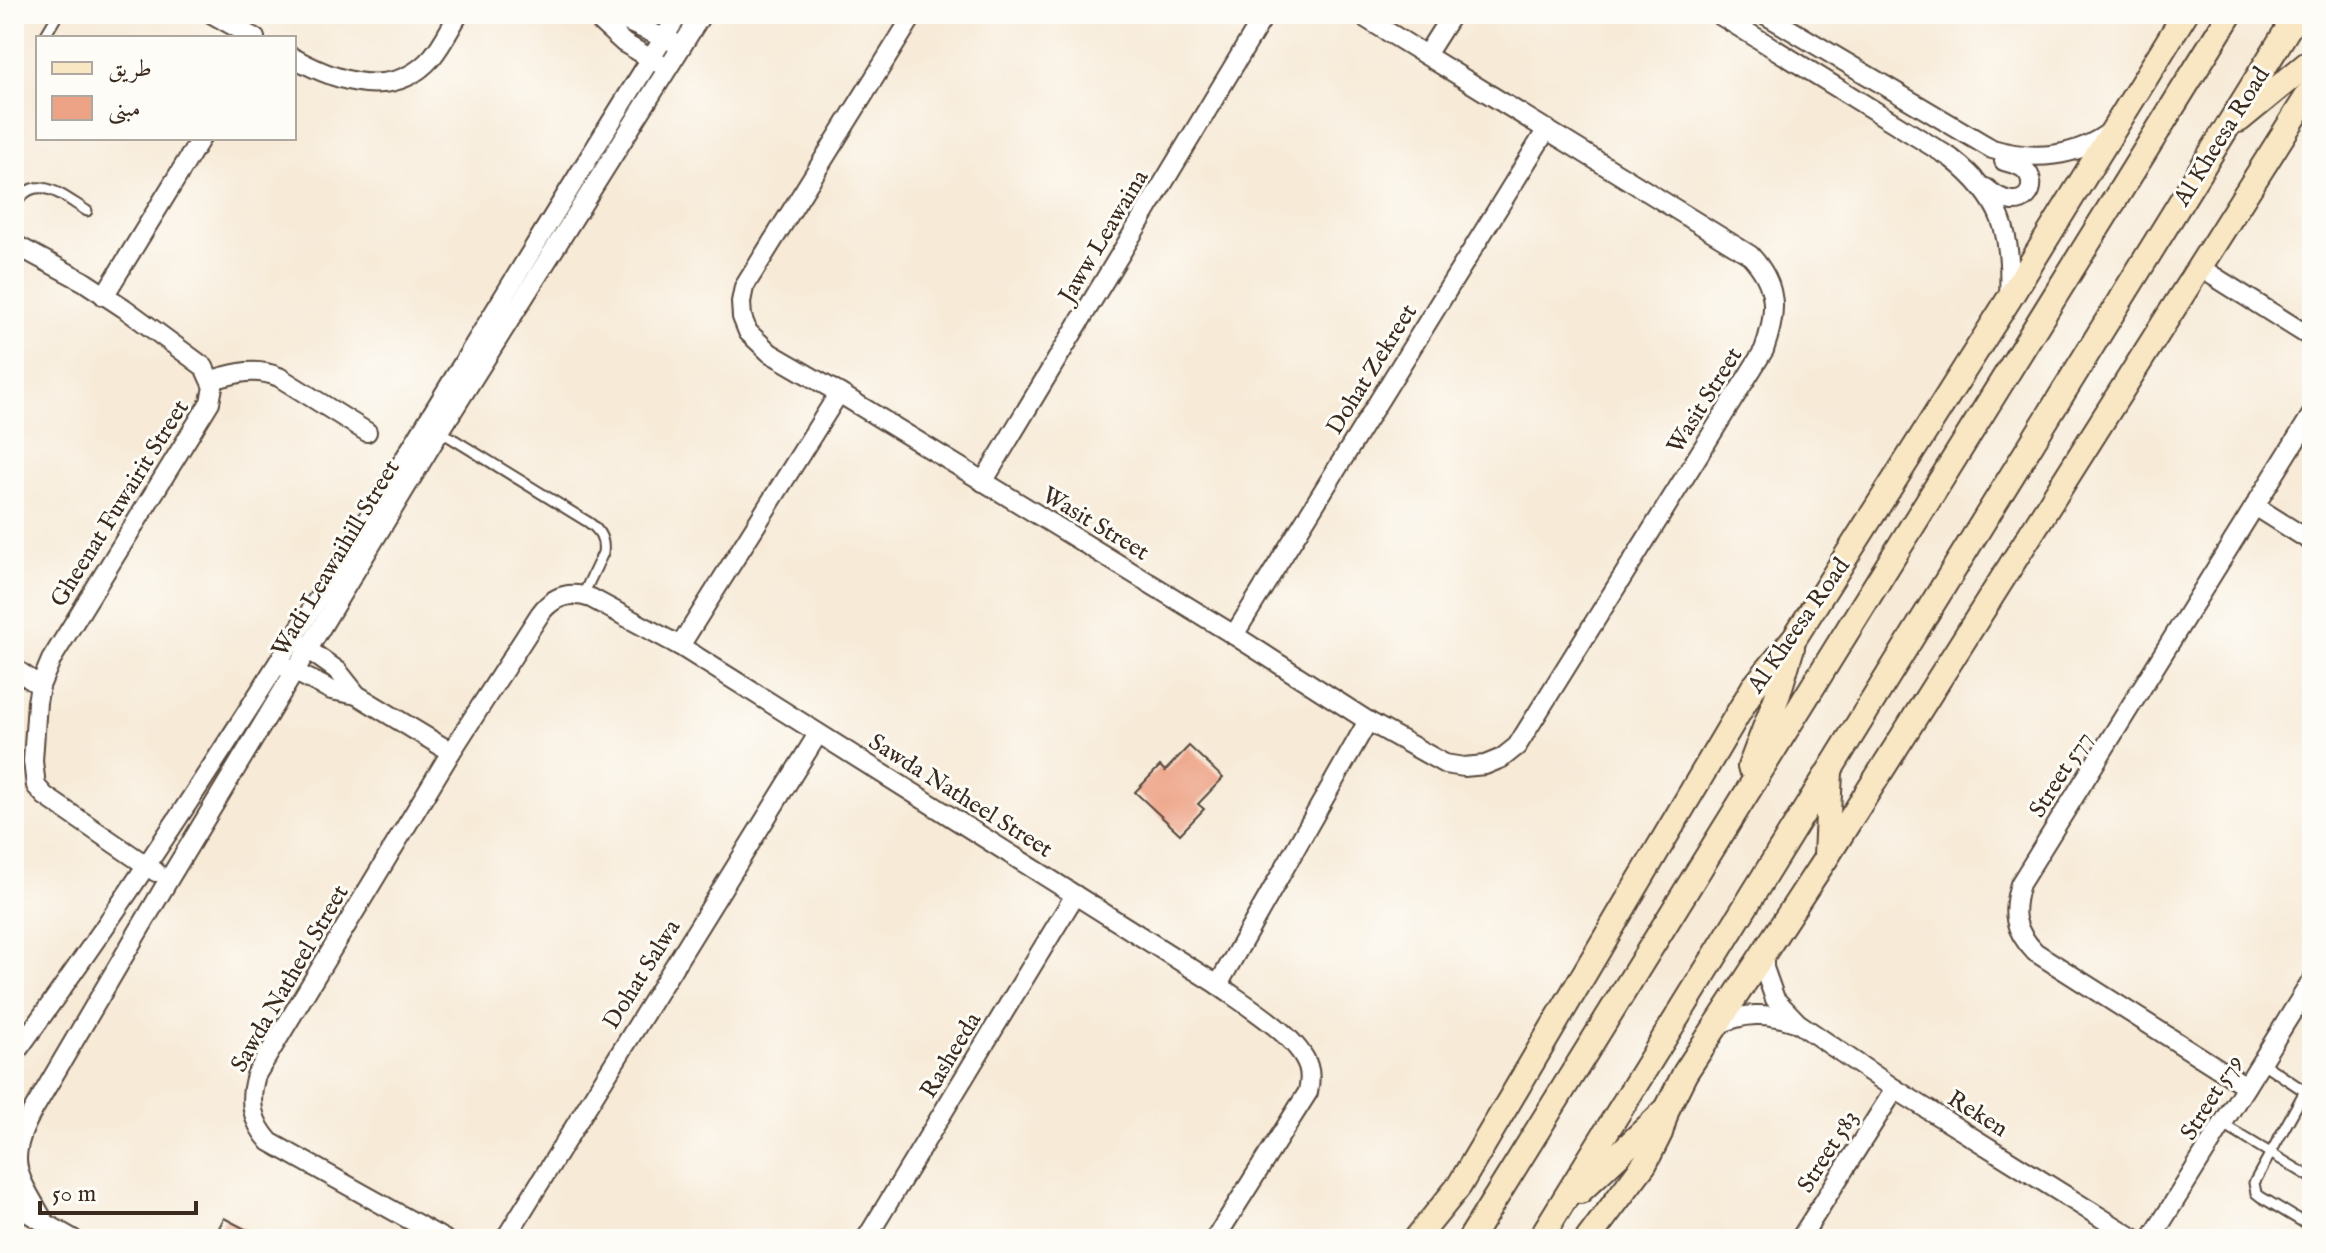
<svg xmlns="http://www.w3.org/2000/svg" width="2326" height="1253" font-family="'IM FELL English',Amiri,serif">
<rect width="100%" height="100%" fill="#fdfcf7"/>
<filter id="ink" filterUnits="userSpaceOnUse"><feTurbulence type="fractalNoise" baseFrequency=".0125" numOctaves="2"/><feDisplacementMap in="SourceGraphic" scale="16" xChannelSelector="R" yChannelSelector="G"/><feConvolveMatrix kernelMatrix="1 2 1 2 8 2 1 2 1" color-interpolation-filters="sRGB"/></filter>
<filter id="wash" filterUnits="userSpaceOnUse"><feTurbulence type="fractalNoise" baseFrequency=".006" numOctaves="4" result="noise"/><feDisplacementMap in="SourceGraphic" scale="32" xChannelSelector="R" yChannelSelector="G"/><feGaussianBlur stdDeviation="1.8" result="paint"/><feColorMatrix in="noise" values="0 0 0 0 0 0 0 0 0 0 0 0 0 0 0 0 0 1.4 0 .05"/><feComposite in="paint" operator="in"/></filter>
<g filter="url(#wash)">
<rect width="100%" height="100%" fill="#f7ead7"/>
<g id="blocks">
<g fill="#eda386">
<polygon points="1189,746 1223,778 1198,804 1204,809 1180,834 1135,792 1160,766 1165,771"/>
<polygon points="224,1218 264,1239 213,1239"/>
</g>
</g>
</g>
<g filter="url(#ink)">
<use href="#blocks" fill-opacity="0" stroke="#57473a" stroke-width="2"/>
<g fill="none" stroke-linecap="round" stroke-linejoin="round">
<defs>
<g id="lane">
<polyline points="45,36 58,14"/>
<path d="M14 207C34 170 61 195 87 211"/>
<path d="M440 431 588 522C600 530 605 539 603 553L583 595"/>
<polyline points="2261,1062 2312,1096"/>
<polyline points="2305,1091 2254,1183 2256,1193 2261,1197 2306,1224 2312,1224"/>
<polyline points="2222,1124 2312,1178"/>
</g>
<g id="street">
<polyline points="212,14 255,38"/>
<polyline points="592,14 624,43 660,64"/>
<path d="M914 14 744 287 741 302 742 317 748 332 770 353 839 393 1234 635 1368 721 1445 764 1464 767 1485 765 1502 758 1517 746 1764 350C1777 313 1779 286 1750 255L1359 14"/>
<path d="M1718 14 1951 158C2003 199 2012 233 2009 297"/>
<path d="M1764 14 1992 149C2033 161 2076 158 2111 131"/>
<polyline points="599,19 628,22 675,43"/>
<polyline points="1426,55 1452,14"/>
<path d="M294 58C337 82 394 101 432 57 443 44 450 28 459 14"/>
<path d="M1986 188C2025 221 2043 183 2023 168 2017 164 2010 163 2004 161"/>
<polyline points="14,244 83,281 124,308 204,367 213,387 210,402 51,660 40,686 37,702 33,761 36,786 45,796 156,872"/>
<polyline points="2199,267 2312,338"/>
<polyline points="104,296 201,138"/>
<path d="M212 380C236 373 255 367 279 377L367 432"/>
<polyline points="983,482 1265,14"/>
<polyline points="2255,506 2312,542"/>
<polyline points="1234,635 1547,129"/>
<polyline points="299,643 338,671 357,695 451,752"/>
<polyline points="680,646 839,393"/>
<polyline points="285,667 331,690 357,695"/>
<polyline points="14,668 40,686"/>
<polyline points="1764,951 1764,968 1775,999 1798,1023 1895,1089 2135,1239"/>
<polyline points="1218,985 1368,721"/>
<path d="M1716 1026C1743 1012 1767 1012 1795 1022"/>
<path d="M14 1055C257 722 458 361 679 14"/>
<path d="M2246 1086 2035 952C2014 930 2011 913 2020 884L2312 414"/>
<polyline points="14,1205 73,1239"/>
<path d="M45 1223C20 1178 4 1164 31 1114L169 879 440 431 702 14"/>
<path d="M444 1239 270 1142C252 1122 248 1102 256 1075L451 752 540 614C553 596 570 591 591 598L680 646 1218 985C1244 1004 1298 1036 1308 1066 1311 1075 1310 1083 1308 1092L1215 1239"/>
<polyline points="505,1239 818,734"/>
<polyline points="866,1239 1075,895"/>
<polyline points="1800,1239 1895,1089"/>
<polyline points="2151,1239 2312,980"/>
</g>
<g id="secondary">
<polyline points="2239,120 2312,60"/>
<polyline points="1750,767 1778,694 1792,647"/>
<polyline points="1826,856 1830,772"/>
<polyline points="1580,1191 1667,1109"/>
<polyline points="1416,1239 1459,1186 1753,688 1795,637 2009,299 2185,14"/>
<polyline points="1470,1239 2230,14"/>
<polyline points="1540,1239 2297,14"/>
<polyline points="1588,1239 1645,1163 1660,1133 1667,1109 1685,1073 1826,858 2312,89"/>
</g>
</defs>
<use href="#lane" stroke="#57473a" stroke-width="13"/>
<use href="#street" stroke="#57473a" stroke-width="22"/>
<use href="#secondary" stroke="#57473a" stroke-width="28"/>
<use href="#lane" stroke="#fff" stroke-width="9"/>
<use href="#street" stroke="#fff" stroke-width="18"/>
<use href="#secondary" stroke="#f9e7c3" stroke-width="24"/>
</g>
</g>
<g text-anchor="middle" stroke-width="6" stroke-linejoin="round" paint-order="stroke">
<g font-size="24" fill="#3b2a1e" stroke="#fdfcf7">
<text transform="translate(2221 136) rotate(-58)" y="8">Al Kheesa Road</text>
<text transform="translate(1103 236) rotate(-59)" y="8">Jaww Leawaina</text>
<text transform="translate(1371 369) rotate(-58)" y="8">Dohat Zekreet</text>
<text transform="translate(1704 400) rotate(-58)" y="8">Wasit Street</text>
<text transform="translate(119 503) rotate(-58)" y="8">Gheenat Fuwairit Street</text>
<text transform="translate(1096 523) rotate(31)" y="8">Wasit Street</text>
<text transform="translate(335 558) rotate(-59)" y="8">Wadi Leawaihill Street</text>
<text transform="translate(1798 625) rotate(-55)" y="8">Al Kheesa Road</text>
<text transform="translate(2060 774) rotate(-58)" y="8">Street 577</text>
<text transform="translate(961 795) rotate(32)" y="8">Sawda Natheel Street</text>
<text transform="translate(641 974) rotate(-58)" y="8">Dohat Salwa</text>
<text transform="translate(289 978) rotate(-60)" y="8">Sawda Natheel Street</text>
<text transform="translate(950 1055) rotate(-59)" y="8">Rasheeda</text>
<text transform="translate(2211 1097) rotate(-58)" y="8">Street 579</text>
<text transform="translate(1978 1113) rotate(32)" y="8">Reken</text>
<text transform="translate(1827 1151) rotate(-58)" y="8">Street 583</text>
</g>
</g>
<rect width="2326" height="1253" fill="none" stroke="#fdfcf7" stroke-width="48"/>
<rect x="36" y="36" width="260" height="104" fill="#fdfcf7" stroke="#afa8a0" stroke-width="2"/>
<rect x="52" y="62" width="40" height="12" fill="#f9e7c3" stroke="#afa8a0" stroke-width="2"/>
<text x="108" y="76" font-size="24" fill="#3b2a1e">طريق</text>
<rect x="52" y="96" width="40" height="24" fill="#eda386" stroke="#afa8a0" stroke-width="2"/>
<text x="108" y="116" font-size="24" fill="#3b2a1e">مبنى</text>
<path d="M40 1201v12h156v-12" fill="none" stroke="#3b2a1e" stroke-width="4"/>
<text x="52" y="1201" font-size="24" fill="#3b2a1e" stroke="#fdfcf7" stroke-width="6" paint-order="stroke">50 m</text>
</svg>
